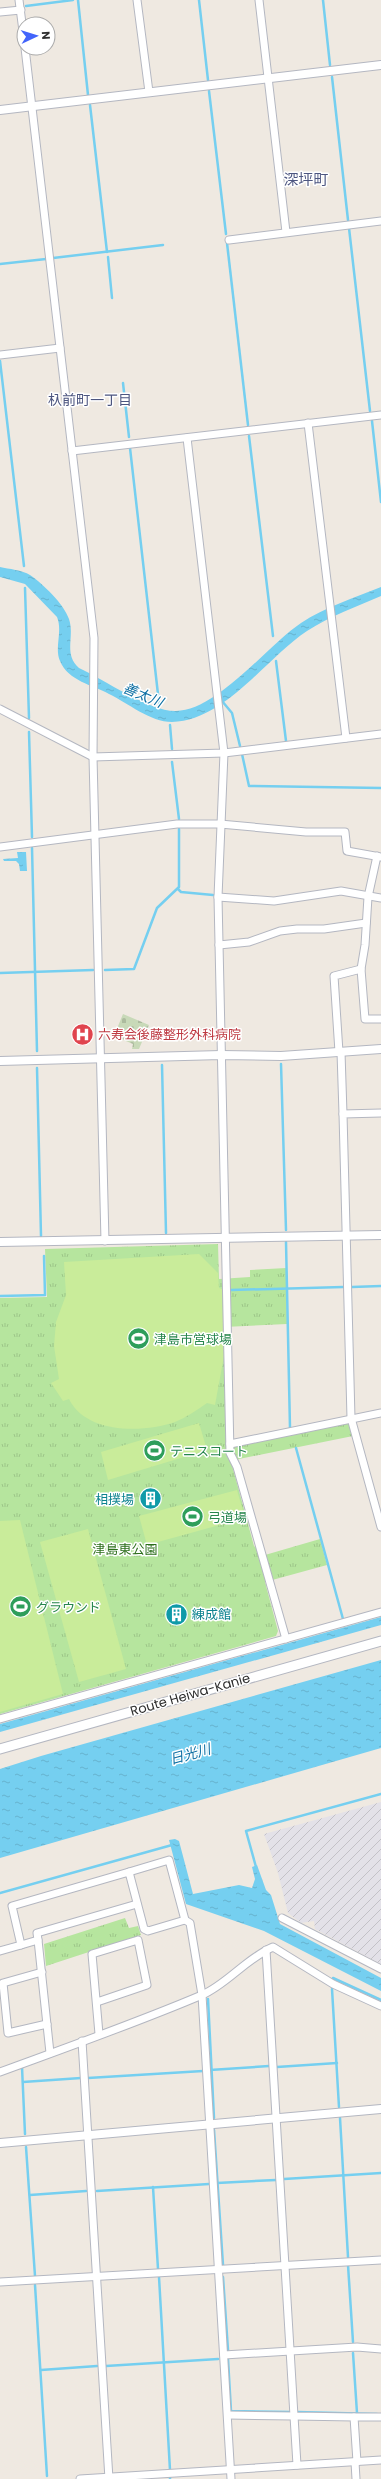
<svg xmlns="http://www.w3.org/2000/svg" width="381" height="2479" font-family="Poppins,'Noto Sans JP',sans-serif">
<defs>
<pattern id="industrial-furrows" width="10" height="10" patternUnits="userSpaceOnUse"><rect width="10" height="10" fill="#e3e1e8"/><path d="M-1 1l2-2M0 10L10 0M9 11l2-2" fill="none" stroke="#c3c1c7"/></pattern>
<pattern id="grass-tufts" width="24" height="20" patternUnits="userSpaceOnUse"><rect width="24" height="20" fill="#b6e59e"/><path d="M3 7l-1-3M5 7V3M7 7l1-3M15 17l-1-3M17 17v-4M19 17l1-3" fill="none" stroke="#9dc588"/></pattern>
<pattern id="cemetery-stones" width="16" height="16" patternUnits="userSpaceOnUse"><rect width="16" height="16" fill="#c8d9b8"/><path d="M2 7V4a2 2 0 0 1 4 0v3zM10 15v-3a2 2 0 0 1 4 0v3z" fill="#acbb9e"/></pattern>
<pattern id="water-ripples" width="26" height="14" patternUnits="userSpaceOnUse"><rect width="26" height="14" fill="#75cff0"/><path d="M2 4q2-2 4 0t4 0M15 11q2-2 4 0t4 0" fill="none" stroke="#66b2ce"/></pattern>
</defs>
<rect width="100%" height="100%" fill="#efe9e1"/>
<polygon fill="url(#industrial-furrows)" points="381,1802 381,1964 315,1929 314,1921 301,1923 288,1913 278,1873 264,1834"/>
<g fill="url(#grass-tufts)">
<polygon points="218,1244 219,1279 250,1277 250,1270 286,1268 287,1324 224,1327 226,1440 235,1447 349,1422 353,1436 239,1459 232,1465 254,1546 265,1555 320,1539 327,1565 265,1582 278,1631 276,1636 0,1714 0,1298 47,1297 45,1249"/>
<polygon points="125,1918 129,1928 138,1926 141,1935 46,1966 44,1944"/>
</g>
<polygon fill="url(#cemetery-stones)" points="123,1014 149,1025 139,1049 132,1049 133,1044 114,1036"/>
<g fill="#c9ec9a">
<path d="M199 1254 218 1273 219 1288 222 1289 224 1356 215 1405 207 1403C197 1410 187 1417 175 1422 143 1433 86 1434 69 1399L63 1401 51 1383 59 1379 54 1346 56 1322 66 1295 64 1262Z"/>
<polygon points="199,1423 207,1450 108,1480 101,1452"/>
<polygon points="237,1490 245,1518 147,1545 139,1516"/>
<polygon points="20,1520 63,1694 0,1712 0,1521"/>
<polygon points="88,1529 126,1669 79,1682 40,1542"/>
</g>
<g fill="url(#water-ripples)">
<path d="M0 567C9 569 22 570 30 575 43 584 64 604 69 619 75 637 63 654 79 668 105 680 149 711 175 711 216 712 268 645 301 623 325 607 354 598 381 587V596C356 607 330 616 307 631 266 658 225 721 172 722 150 722 128 703 109 694 93 685 68 681 60 661 54 647 63 632 57 617L25 584 0 577Z"/>
<polygon points="17,852 26,852 27,871 20,871 19,864 16,861 4,861 3,859 18,858"/>
<polygon points="381,1617 381,1625 0,1732 0,1724"/>
<polygon points="381,1660 381,1748 0,1858 0,1769 41,1756"/>
<polygon points="175,1839 179,1841 193,1894 239,1885 252,1888 255,1879 252,1867 257,1865 266,1890 271,1895 280,1924 381,1978 381,1991 264,1931 186,1904 169,1840"/>
</g>
<g fill="none" stroke-linecap="round" stroke-linejoin="round">
<g stroke="#75cff0" stroke-width="2.5">
<polyline points="78,0 88,95"/>
<polyline points="199,0 208,80"/>
<polyline points="323,0 330,65"/>
<polyline points="26,6 73,0"/>
<polyline points="332,77 348,220"/>
<polyline points="209,91 226,234"/>
<polyline points="90,105 107,252"/>
<polyline points="349,228 370,411"/>
<polyline points="227,243 248,425"/>
<polyline points="108,257 112,298"/>
<polyline points="53,258 163,245"/>
<polyline points="0,264 46,259"/>
<polyline points="0,361 24,566"/>
<polyline points="123,383 129,437"/>
<polyline points="372,421 381,502"/>
<polyline points="249,436 273,636"/>
<polyline points="130,448 159,703"/>
<polyline points="25,588 29,718"/>
<polyline points="276,661 286,741"/>
<polyline points="222,701 232,713 240,746"/>
<polyline points="170,725 172,749"/>
<polyline points="29,732 32,837"/>
<polyline points="242,754 249,786 381,788"/>
<polyline points="172,762 179,819"/>
<polyline points="32,848 37,1051"/>
<polyline points="178,889 181,892 213,895"/>
<polyline points="105,970 134,969 157,908 179,887 179,829"/>
<polyline points="0,973 93,970"/>
<polyline points="281,1064 286,1230"/>
<polyline points="162,1065 166,1233"/>
<polyline points="37,1068 41,1236"/>
<polyline points="286,1242 290,1428"/>
<polyline points="352,1287 381,1286"/>
<polyline points="231,1290 343,1287"/>
<polyline points="0,1296 45,1295 44,1256"/>
<polyline points="296,1448 343,1619"/>
<polyline points="256,1867 246,1831 381,1794"/>
<polyline points="0,1893 172,1845"/>
<polyline points="333,1978 381,2000"/>
<polyline points="332,1989 339,2107"/>
<polyline points="208,1999 214,2118"/>
<polyline points="277,2067 337,2063"/>
<polyline points="20,2068 22,2067 25,2134"/>
<polyline points="210,2070 269,2066"/>
<polyline points="88,2078 203,2071"/>
<polyline points="23,2082 81,2078"/>
<polyline points="340,2118 348,2257"/>
<polyline points="214,2130 223,2265"/>
<polyline points="26,2147 35,2276"/>
<polyline points="284,2179 381,2173"/>
<polyline points="217,2183 276,2180"/>
<polyline points="153,2187 158,2269"/>
<polyline points="97,2191 209,2184"/>
<polyline points="30,2195 86,2191"/>
<polyline points="348,2265 353,2342"/>
<polyline points="159,2277 170,2470"/>
<polyline points="223,2277 228,2350"/>
<polyline points="35,2285 47,2476"/>
<polyline points="353,2353 357,2413"/>
<polyline points="228,2359 231,2411 290,2412"/>
<polyline points="106,2366 218,2359"/>
<polyline points="41,2370 97,2366"/>
<polyline points="297,2412 377,2414"/>
<polyline points="170,2477 170,2479"/>
</g>
<defs>
<g id="minor">
<polyline points="19,0 24,39"/>
<polyline points="137,0 149,92"/>
<polyline points="259,0 286,232"/>
<polyline points="0,12 21,10"/>
<polyline points="25,48 94,638 93,757 105,1241"/>
<polyline points="229,240 381,221"/>
<polyline points="0,355 60,348"/>
<polyline points="308,423 346,738"/>
<polyline points="187,438 224,753 218,897 230,1453 237,1467 286,1639"/>
<polyline points="72,451 381,415"/>
<polyline points="0,709 93,757 224,753 381,734"/>
<polyline points="0,847 177,824 220,824 306,832 345,832 347,851 381,857"/>
<polyline points="377,856 368,897 365,945 361,969 365,1019 381,1019"/>
<polyline points="218,897 274,901 341,891 381,898"/>
<polyline points="219,945 249,942 280,931 297,929 324,929 366,923"/>
<polyline points="339,1052 334,976 361,969"/>
<polyline points="341,1052 343,1114"/>
<polyline points="381,1113 343,1114 351,1418 381,1527"/>
<polyline points="230,1444 381,1413"/>
<polyline points="0,1719 381,1612"/>
<polyline points="129,1872 169,1860 185,1920 190,1923 202,1995 231,2479"/>
<polyline points="282,1918 381,1969"/>
<polyline points="38,1940 50,2053"/>
<polyline points="21,1945 38,1940 37,1933 137,1904"/>
<polyline points="266,1950 294,2416 354,2417 357,2462"/>
<polyline points="0,1951 21,1945 12,1906 129,1872 144,1929 148,1931 185,1920"/>
<polyline points="42,1972 3,1983 8,2033 47,2024"/>
<polyline points="97,2002 147,1985 138,1940 92,1954 99,2034"/>
<polyline points="82,2041 109,2479"/>
<path d="M0 2072C68 2047 136 2023 202 1995 226 1985 247 1958 273 1947L333 1984 381 2006"/>
<polyline points="0,2282 381,2260"/>
<polyline points="224,2355 357,2347 381,2349"/>
<polyline points="228,2415 294,2416 297,2465"/>
<polyline points="354,2417 381,2417"/>
<polyline points="355,2462 356,2479"/>
<polyline points="80,2479 381,2460"/>
</g>
<g id="tertiary">
<polyline points="0,110 381,65"/>
<polyline points="0,1061 221,1055 281,1056 381,1049"/>
<polyline points="0,1242 381,1235"/>
<polyline points="0,2143 381,2109"/>
</g>
<polyline id="secondary" points="0,1749 381,1641"/>
</defs>
<use href="#minor" stroke="#b4b7c1" stroke-width="9"/>
<use href="#tertiary" stroke="#b4b7c1" stroke-width="10"/>
<use href="#secondary" stroke="#b4b7c1" stroke-width="11"/>
<use href="#minor" stroke="#fff" stroke-width="7"/>
<use href="#tertiary" stroke="#fff" stroke-width="8"/>
<use href="#secondary" stroke="#fff" stroke-width="9"/>
</g>
<defs>
<symbol id="hospital-disc" viewBox="-11 -11 22 22"><circle r="9.5" fill="#e0444e" stroke="#fff"/><path d="M-5-5h3v3.5h4V-5h3V5h-3V1.5h-4V5h-3Z" fill="#fff"/></symbol>
<symbol id="stadium-disc" viewBox="-11 -11 22 22"><circle r="9.5" fill="#2e9e5b" stroke="#fff"/><path d="M0-5a6.5 5 0 1 0 0 10a6.5 5 0 1 0 0-10ZM-3.5-1.8h7v3.6h-7Z" fill="#fff"/></symbol>
<symbol id="building-disc" viewBox="-11 -11 22 22"><circle r="9.5" fill="#0f9aa8" stroke="#fff"/><path d="M-4-6H4V6H1V3H-1V6H-4ZM-2.5-4.3h1.7v1.8h-1.7ZM.8-4.3h1.7v1.8H.8ZM-2.5-1h1.7V.8h-1.7ZM.8-1h1.7V.8H.8Z" fill="#fff"/></symbol>
</defs>
<g fill-rule="evenodd">
<use href="#hospital-disc" x="70" y="1022" width="25" height="25"/>
<use href="#stadium-disc" x="126" y="1326" width="25" height="25"/>
<use href="#stadium-disc" x="142" y="1438" width="25" height="25"/>
<use href="#building-disc" x="138" y="1486" width="25" height="25"/>
<use href="#stadium-disc" x="180" y="1504" width="25" height="25"/>
<use href="#stadium-disc" x="8" y="1594" width="25" height="25"/>
<use href="#building-disc" x="164" y="1602" width="25" height="25"/>
</g>
<g text-anchor="middle" stroke-width="3" stroke-linejoin="round" paint-order="stroke">
<g font-size="13" fill="#be3a42" stroke="#fff" text-anchor="start">
<text x="98" y="1039">六寿会後藤整形外科病院</text>
</g>
<g font-size="13" fill="#27864d" stroke="#fff" text-anchor="start">
<text x="154" y="1344">津島市営球場</text>
<text x="170" y="1456">テニスコート</text>
<text x="208" y="1522">弓道場</text>
<text x="36" y="1612">グラウンド</text>
</g>
<g font-size="13" fill="#0d838f" stroke="#fff" text-anchor="end">
<text x="134" y="1504">相撲場</text>
<text x="192" y="1619" text-anchor="start">練成館</text>
</g>
<g font-size="13" fill="#2c6e1b" stroke="#fff">
<text x="125" y="1554">津島東公園</text>
</g>
<g font-size="13" fill="#2e2e2e" stroke="#fff">
<text transform="translate(190 1694) rotate(-16)" y="5">Route Heiwa-Kanie</text>
</g>
<g font-size="14" fill="#4d5680" stroke="#fff">
<text x="90" y="405">杁前町一丁目</text>
</g>
<g font-size="14" font-style="italic" fill="#0d6fa3" stroke="#fff">
<text transform="translate(143 695) rotate(23)" y="5">善太川</text>
<text transform="translate(190 1754) rotate(-16)" y="5">日光川</text>
</g>
<g font-size="15" fill="#4d5680" stroke="#fff">
<text x="306" y="185">深坪町</text>
</g>
</g>
<g transform="translate(36 36) rotate(86)"><circle r="19" fill="#ffffff" stroke="#ababab"/>
<path d="M0-3L7 15L0 10L-7 15Z" fill="#4264fb"/>
<text y="-6" font-size="11" font-weight="bold" text-anchor="middle" fill="#2e2e2e">N</text>
</g>
</svg>
